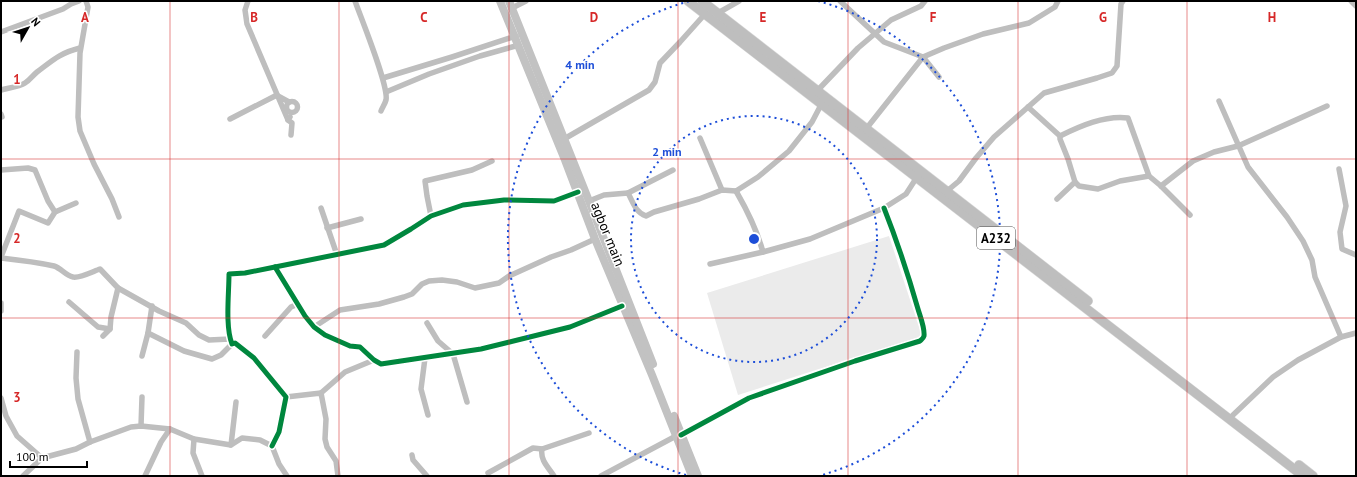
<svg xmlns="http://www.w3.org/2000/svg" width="1357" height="477" font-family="'PT Sans',sans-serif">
<rect width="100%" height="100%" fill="#fff"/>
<polygon fill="#ebebeb" points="889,236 922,336 738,395 707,293"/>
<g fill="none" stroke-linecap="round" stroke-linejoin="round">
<defs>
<g id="trunk">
<polyline points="688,1 1303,476"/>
<polyline points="702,1 1088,301"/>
<polyline points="1299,465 1313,476"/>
</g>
</defs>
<use href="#trunk" stroke="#dbdbdb" stroke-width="10"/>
<g stroke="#bebebe" stroke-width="5.5">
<polyline points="86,1 88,7 80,53 78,117 80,131 94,164 112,199 119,217"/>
<polyline points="248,1 245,10 247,24 288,120"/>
<path d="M355 1C361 18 389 86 386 100 385 104 382 108 381 111"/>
<polyline points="840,1 884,42 923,57 939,77"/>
<polyline points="1351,1 1356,6"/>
<polyline points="512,8 526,1"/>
<polyline points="718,13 739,1"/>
<polyline points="1,32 63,9 71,4 79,1"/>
<polyline points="383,78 452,57 516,36"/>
<path d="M1 90C8 88 19 87 25 83 30 80 33 75 37 72 53 60 60 53 80 48"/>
<polyline points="817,91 858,48 891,20 921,6 925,1"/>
<polyline points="386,92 429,74 480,56 519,45"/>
<polyline points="1219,101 1248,167 1287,217 1303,241 1312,260 1315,277 1341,337"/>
<circle cx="292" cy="107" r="5.5"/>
<polyline points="1028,107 1060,136 1060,139 1068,159 1075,182 1079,186 1098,189 1120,181 1149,176"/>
<polyline points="1,114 2,117 1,117"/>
<polyline points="290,117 288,120 292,123 291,135"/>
<polyline points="230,119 275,96 278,96 289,102"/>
<polyline points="866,129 923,57 944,48 983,34 1029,23 1055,7 1058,1"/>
<path d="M1060 136C1080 126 1105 115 1128 118L1149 176 1161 186 1190 215"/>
<polyline points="700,138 722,190"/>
<polyline points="564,139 649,90 655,82 660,63 680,42 705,14"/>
<polyline points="1339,169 1346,206 1340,232 1342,249 1356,255"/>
<polyline points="1,170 28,168 35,170 48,201 55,212"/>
<polyline points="1161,186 1193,161 1214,152 1238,146 1327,106"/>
<path d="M736 191C747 210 757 230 763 252L810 239 884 208 906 194 917 177"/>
<polyline points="947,191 959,181 976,158 994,137 1044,93 1097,78 1112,73 1117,66 1121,4 1123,1"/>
<polyline points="628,193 673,170"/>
<polyline points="1057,199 1075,182"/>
<path d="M589 201 604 195 628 193C633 202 635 212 646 216L654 212 699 199 722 190 736 191 758 177 789 151 812 122 822 103"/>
<polyline points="321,208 337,255"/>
<polyline points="431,216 427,196 425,181 472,170 492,161"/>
<polyline points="327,228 361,219"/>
<polyline points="1,257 19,211 48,223 55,212 76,203"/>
<path d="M1 258C19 260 36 262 54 266 61 268 66 276 73 277 78 279 94 271 100 269L118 288 159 311 186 323 199 335 209 340 230 339"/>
<polyline points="710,264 763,252"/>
<polyline points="275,267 305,316 314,327 325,335 350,346 360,347 374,360 381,364 481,349 570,327 622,306"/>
<polyline points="69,302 98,327 110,329"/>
<polyline points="1,303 1,311"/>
<polyline points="427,323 438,341 453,354 467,402"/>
<polyline points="314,327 340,310 379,304 404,297 412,294 422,284 429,281 442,280 457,282 475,288 499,283 509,276 551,257 571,250 595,239"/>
<polyline points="148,333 152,306"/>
<polyline points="103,336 110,329 111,317 118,288"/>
<polyline points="265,336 291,307 298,304"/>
<polyline points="77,352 76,378 78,399 90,442"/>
<polyline points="142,356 148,333 184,351 212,359 221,355 232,344"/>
<polyline points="425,358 421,389 428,415"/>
<polyline points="321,393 345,372 374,360"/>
<polyline points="286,397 321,393 326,419 325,439 327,447 336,461 338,476"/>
<polyline points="1,398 6,416 17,436 42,458"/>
<polyline points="1233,415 1273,377 1298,360 1341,337 1356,333"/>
<polyline points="141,426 142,397"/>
<path d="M681 435 749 398 855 361 920 341C922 339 923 339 924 336 925 328 920 316 918 309 908 274 897 241 884 208"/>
<polyline points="194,439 193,453 202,476"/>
<polyline points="231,445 236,402"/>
<path d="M272 446 279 432 286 397 254 358 235 343 232 344C225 326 229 294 229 274L245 273 275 267 384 245 411 229 431 216 463 205 504 200 554 201 578 192"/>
<polyline points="412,455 413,460 427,476"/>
<polyline points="488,473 533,448 542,449"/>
<polyline points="23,476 42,458 76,449 90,442 131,427 141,426 170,429 194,439 231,445 242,438 260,440 272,446 279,464 287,476"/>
<polyline points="145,476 161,442 170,429"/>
<path d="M554 476C548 467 540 460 542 449L589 433"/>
<polyline points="601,476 676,436"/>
</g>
<g stroke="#c2c2c2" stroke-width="8">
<polyline points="500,1 565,160 595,239 652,375 692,476"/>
<polyline points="509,1 589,201 653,364"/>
<polyline points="674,416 698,476"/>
</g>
<use href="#trunk" stroke="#bebebe" stroke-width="9"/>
<defs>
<g id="cycleway">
<polyline points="275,267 305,316 314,327 325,335 350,346 360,347 374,360 381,364 481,349 570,327 622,306"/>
<path d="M681 435 749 398 855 361 920 341C922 339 923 339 924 336 925 328 920 316 918 309 908 274 897 241 884 208"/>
<path d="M272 446 279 432 286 397 254 358 235 343 232 344C225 326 229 294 229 274L245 273 275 267 384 245 411 229 431 216 463 205 504 200 554 201 578 192"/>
</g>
</defs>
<use href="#cycleway" stroke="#fff" stroke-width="8"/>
<use href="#cycleway" stroke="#00873e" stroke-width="5"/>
</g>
<path fill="none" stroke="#d62828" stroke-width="1" stroke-opacity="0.55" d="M170 1V476M339 1V476M509 1V476M678 1V476M848 1V476M1018 1V476M1187 1V476M1 159H1356M1 318H1356"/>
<g fill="none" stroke="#1d4ed8" stroke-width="2" stroke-dasharray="2 4">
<circle cx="754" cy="239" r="123"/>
<path d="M686 475A246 246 0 0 1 690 1M818 1A246 246 0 0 1 822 475"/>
</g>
<g text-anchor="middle" stroke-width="3" stroke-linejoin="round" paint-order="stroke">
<rect fill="#fff" stroke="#4c4c4c" stroke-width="1" x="977" y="227" width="38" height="22" rx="3"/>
<g font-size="13" font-weight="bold" fill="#000">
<text x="996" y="243">A232</text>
</g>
<g font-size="14" fill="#000" stroke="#fff">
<text transform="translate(608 234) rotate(68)" y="5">agbor main</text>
</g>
</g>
<g font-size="13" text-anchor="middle" font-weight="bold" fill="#d62828" stroke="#fff" stroke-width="3" stroke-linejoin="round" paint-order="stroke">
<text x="85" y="22">A</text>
<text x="254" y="22">B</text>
<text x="424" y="22">C</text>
<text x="594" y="22">D</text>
<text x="763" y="22">E</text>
<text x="933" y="22">F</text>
<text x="1103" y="22">G</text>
<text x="1272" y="22">H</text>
<text x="17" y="84">1</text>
<text x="17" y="243">2</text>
<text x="17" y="402">3</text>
</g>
<circle cx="754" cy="239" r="6" fill="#1d4ed8" stroke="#fff" stroke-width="2"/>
<g font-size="12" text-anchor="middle" font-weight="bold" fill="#1d4ed8" stroke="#fff" stroke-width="3" stroke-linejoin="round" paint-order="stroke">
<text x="580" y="69">4 min</text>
<text x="667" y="156">2 min</text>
</g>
<rect width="1357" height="477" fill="none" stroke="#000000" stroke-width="4"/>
<g transform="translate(28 28) rotate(51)" stroke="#ffffff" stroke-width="3" paint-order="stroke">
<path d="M0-3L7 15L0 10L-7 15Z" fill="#000000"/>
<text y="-6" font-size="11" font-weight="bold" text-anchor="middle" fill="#000000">N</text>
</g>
<path d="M10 461v6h77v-6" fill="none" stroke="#000000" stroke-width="2"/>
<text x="16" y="461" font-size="12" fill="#000000" stroke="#ffffff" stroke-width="3" paint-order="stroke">100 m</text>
</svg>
